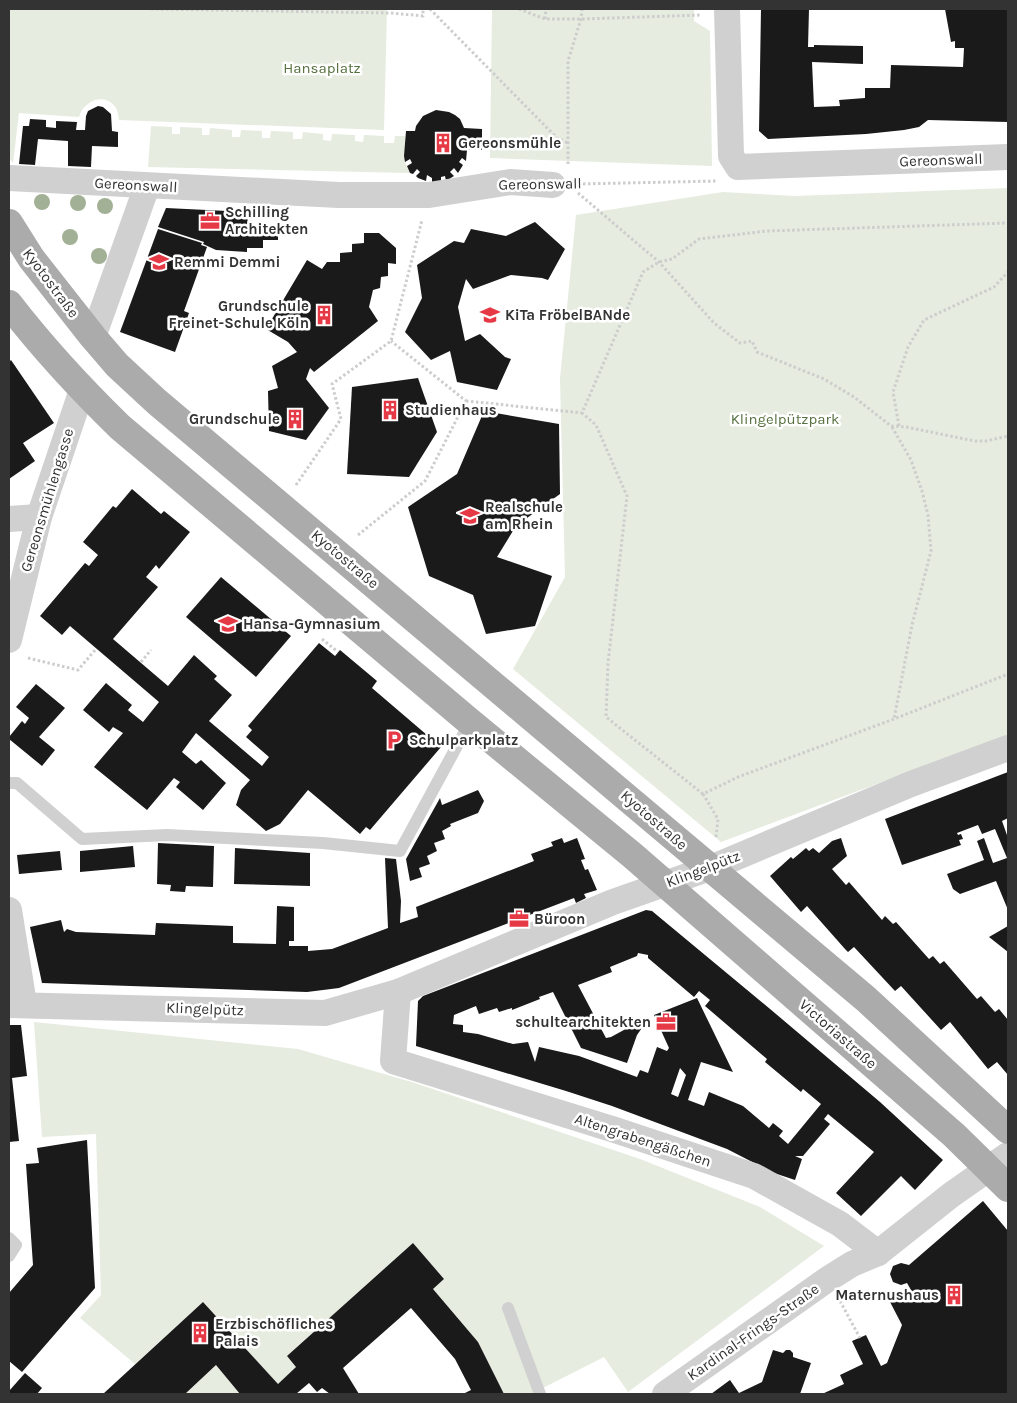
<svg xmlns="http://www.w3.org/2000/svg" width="1017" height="1403" font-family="Karla,sans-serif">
<rect width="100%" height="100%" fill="#fff"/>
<g fill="#e6ecdf">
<path d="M9 9H387L384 130 119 120C118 116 118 111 116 108 105 91 83 101 79 117L19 113 13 163 9 158Z"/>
<polygon points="492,9 694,9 694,21 710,31 712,166 490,158"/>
<polygon points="151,126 172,127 172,134 180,134 180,127 202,128 202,135 209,135 210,128 232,130 232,137 240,137 241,130 262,131 262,138 270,138 271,131 293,132 293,139 302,139 303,132 323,134 323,140 331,141 332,134 355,135 355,141 363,142 364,135 384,136 384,143 394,143 395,136 405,136 405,162 410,173 148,167"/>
<polygon points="1008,188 1008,735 721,842 513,669 565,577 560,379 576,215 723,192 795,196"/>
<polygon points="34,1022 298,1049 415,1083 640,1159 760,1207 824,1246 628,1392 604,1357 531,1394 504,1394 478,1342 433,1289 444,1279 413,1243 287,1356 296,1367 278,1384 203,1302 135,1364 80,1318 101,1295 96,1134 42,1137"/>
<polygon points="216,1365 240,1394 185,1394"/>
</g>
<g fill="#1a1a1a" fill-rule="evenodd">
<polygon points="761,9 809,9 808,47 814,47 814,45 863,46 863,64 812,62 814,107 840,106 839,100 865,98 865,88 890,88 891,65 963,67 964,48 955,48 955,41 951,42 945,9 1008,9 1008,122 928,120 919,127 904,130 866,134 768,139 759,131"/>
<polygon points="98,106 103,107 111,114 112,131 118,132 118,147 92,146 91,167 68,166 68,141 38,139 35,165 19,164 23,126 29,126 30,119 46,120 46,127 56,128 56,121 77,122 76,130 85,130 86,116 88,111"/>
<polygon points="436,110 449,112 455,115 460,119 464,128 482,129 482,150 467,150 466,161 462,158 459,162 463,165 458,173 454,168 450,172 454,176 446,181 445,176 441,177 441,182 432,182 432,178 427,175 426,181 418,178 416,176 420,172 417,169 413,174 410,173 407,166 412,163 410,159 405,162 404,156 406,131 415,131 416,126 423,116"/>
<polygon points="166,208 248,212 247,229 278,230 278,240 263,240 263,248 247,248 247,252 216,250 203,244 204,242 158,227"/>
<polygon points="535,222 565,249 548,280 542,278 511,275 473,289 466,279 458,307 465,341 480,334 505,357 511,359 497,390 457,382 450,351 431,360 405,332 422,298 417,265 454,241 464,243 471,229 506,236"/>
<polygon points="158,229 202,243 201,245 207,247 184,311 189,313 175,352 120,332"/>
<polygon points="364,233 379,233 396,248 396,264 388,263 388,276 381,277 380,288 373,290 369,307 378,321 314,372 310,368 306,379 329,408 306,440 269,431 268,391 278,388 272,366 297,352 288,342 266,329 307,260 322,269 327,262 340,262 340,253 352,252 352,244 364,243"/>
<polygon points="9,358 10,361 11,360 54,423 23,443 35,461 9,479"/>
<polygon points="418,378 437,432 409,477 347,474 352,387"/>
<polygon points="484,411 559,424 560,494 516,526 497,557 552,576 535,626 486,634 473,595 429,576 408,507 457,474"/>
<polygon points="132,489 161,514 164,511 190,532 159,569 156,565 146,577 158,587 113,639 168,686 194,655 217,676 214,679 232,695 209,721 262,766 269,757 246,737 252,730 248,726 319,643 335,656 340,650 377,681 372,688 441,747 370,830 366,827 360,834 308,790 280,824 266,831 236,805 241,790 250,780 196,733 182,752 196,764 201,760 226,783 203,810 176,787 180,782 174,778 147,810 94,767 123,733 113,727 109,732 83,710 106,683 132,705 128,710 143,722 159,702 70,626 62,635 40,616 85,563 89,566 98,555 83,542 113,506 116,508"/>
<polygon points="221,577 291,636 256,677 186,617"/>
<polygon points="36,684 65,708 39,737 55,750 42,766 9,739 9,737 22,721 25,724 29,718 16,707"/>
<polygon points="1008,772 1008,818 1002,821 1008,838 1008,910 996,881 960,894 953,889 947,874 984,860 977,841 984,838 993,863 1007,858 995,829 982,834 978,825 957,833 958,835 961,834 963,839 959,840 961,845 902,865 885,819"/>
<polygon points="478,790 484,801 478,813 450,824 451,826 442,831 445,839 434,843 437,851 427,856 430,864 419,868 422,877 410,881 406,859 440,798 442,805"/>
<polygon points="562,838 564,843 577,838 585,859 581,860 585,870 588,869 597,890 584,894 586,898 576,903 574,898 339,988 307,992 42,983 30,927 61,920 64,932 67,929 76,932 155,935 156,923 233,926 233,943 276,944 277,906 294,907 294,941 289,941 289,946 308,946 308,951 332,949 388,928 385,858 396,859 401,901 400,923 418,917 416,907 534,861 531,854 553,846 551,842"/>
<polygon points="841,838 847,856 832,869 846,885 849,882 882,920 885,916 893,924 896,922 929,959 933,956 940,964 944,961 977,999 981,996 995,1012 999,1009 1008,1020 1008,1075 997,1062 988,1069 950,1022 941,1030 901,986 895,991 854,947 848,952 845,949 807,906 801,912 770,876 791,857 793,859 806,848 809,851 813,848 819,853 832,841"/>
<polygon points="158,843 214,846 213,887 186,886 185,892 170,891 171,885 157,884"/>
<polygon points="133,846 135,867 80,872 80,851"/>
<polygon points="235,848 310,853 310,886 234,884"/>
<polygon points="60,851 62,870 19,874 17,855"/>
<path d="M646 910 652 911 776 1014 880 1102 943 1160 915 1190 901 1176 861 1216 836 1193 874 1152 828 1114 824 1119 830 1124 803 1156H795L802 1159 795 1180 774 1173 727 1149 612 1106 566 1091 416 1046 418 1001 423 996ZM638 953 648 955V958L694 997 699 991 710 1000 705 1006 767 1059 765 1062 801 1092 803 1089 821 1104 788 1144 779 1136 783 1131 773 1123 769 1128 743 1106 709 1092 704 1106 688 1100 701 1062 733 1072 697 998 654 1015 669 1048 667 1051 657 1047 648 1073 640 1070 637 1077 579 1056 539 1047 535 1062 528 1042 513 1044 478 1034 463 1032V1025L453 1024 454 1015 476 1006 479 1014 497 1008 499 1012 512 1008V1010L540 999 539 997 553 992 581 1048 627 1063 637 1035 646 1022 644 1019 611 1037 606 1038 578 985 612 972 610 967 637 956ZM680 1068 686 1075 678 1097 671 1094Z"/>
<polygon points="1008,926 1008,952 989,937"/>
<polygon points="9,1025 21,1025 27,1076 12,1078 19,1141 9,1142"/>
<polygon points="87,1140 95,1288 22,1372 9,1361 9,1293 33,1265 26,1164 39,1163 37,1148"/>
<polygon points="983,1201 1008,1231 1008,1394 822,1394 844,1384 840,1375 863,1364 852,1341 866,1335 881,1366 887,1363 902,1325 889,1300 911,1290 907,1283 901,1285 893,1282 890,1274 893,1266 901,1263 909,1265"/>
<polygon points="413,1243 444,1279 433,1289 478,1342 504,1394 463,1394 471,1390 455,1359 411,1308 343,1368 359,1394 330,1394 322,1388 317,1392 309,1383 296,1394 240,1394 216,1365 185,1394 103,1394 203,1302 278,1384 296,1367 287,1356"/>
<polygon points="773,1350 783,1353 786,1350 790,1350 793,1353 793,1357 811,1363 800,1394 711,1394 730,1380 739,1393 762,1382"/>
<polygon points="25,1373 42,1388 37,1394 9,1394 9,1391"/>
</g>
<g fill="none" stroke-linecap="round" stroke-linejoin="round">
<g stroke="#cdcdcd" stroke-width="3" stroke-dasharray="2.5 2.5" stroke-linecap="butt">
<polyline points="151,9 391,13 423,16 423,9"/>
<polyline points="430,9 557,138 568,143"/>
<polyline points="519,9 545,19 581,19 701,15"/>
<polyline points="545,19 546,9"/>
<polyline points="568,164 568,61 581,19 582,9"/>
<polyline points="578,184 717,181"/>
<polyline points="578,193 659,262 714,323 740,343 752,341 757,352 824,379 854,397 891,426 906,427 975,441 986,441 1008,436"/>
<polyline points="466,401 582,413"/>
<polyline points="899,426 893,392 908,347 924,320 994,287 1008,272"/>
<polyline points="892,427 911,460 922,491 928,515 931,551 912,625 894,719"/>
<polyline points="296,485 341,419 332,384 391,341 422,220"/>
<polyline points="358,535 425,481 466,401 391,341"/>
<polyline points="322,639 338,652"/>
<polyline points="28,658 78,670 96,649"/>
<polyline points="141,662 151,650"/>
<polyline points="703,794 606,717 608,663 627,496 596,425 582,413 643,272 659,262 672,259 699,239 767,231 1008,223"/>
<polyline points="716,837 718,819 703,794 738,777 894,719 1008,674"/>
<polyline points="840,1301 860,1338"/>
</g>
<g stroke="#d0d0d0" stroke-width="12">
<polyline points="9,783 17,783 82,839 167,835 323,843 400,851 470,722"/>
<polyline points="9,1238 16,1245 9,1256"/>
<polyline points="508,1308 540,1394"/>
</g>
<g stroke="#d0d0d0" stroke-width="26">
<polyline points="727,9 731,156 738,167 1008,157"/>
<polyline points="9,178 339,195 429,195 510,182 553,185"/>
<polyline points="93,337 147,186"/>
<polyline points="9,519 39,517"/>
<polyline points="9,640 39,517 82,390"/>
<polyline points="9,910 24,1004"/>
<polyline points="398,992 393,1061 615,1130 754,1176 840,1224 878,1253"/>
<polyline points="9,1005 325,1013 398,992 613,902 713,867 911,784 1008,748"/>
<polyline points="665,1394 828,1279 852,1264 878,1253 951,1195 1008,1155"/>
</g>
<g stroke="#ababab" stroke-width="28">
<polyline points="9,223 31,258 93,337 117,365 157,402 866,999 1008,1130"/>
<path d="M9 304C43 348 80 388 120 427L470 722 632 855 954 1135 1008 1188"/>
</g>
</g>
<g fill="#a2b095">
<circle cx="42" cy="202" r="8"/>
<circle cx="78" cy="203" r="8"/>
<circle cx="105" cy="206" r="8"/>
<circle cx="70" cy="237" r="8"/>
<circle cx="99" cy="256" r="8"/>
</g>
<defs>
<symbol id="building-bare" viewBox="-9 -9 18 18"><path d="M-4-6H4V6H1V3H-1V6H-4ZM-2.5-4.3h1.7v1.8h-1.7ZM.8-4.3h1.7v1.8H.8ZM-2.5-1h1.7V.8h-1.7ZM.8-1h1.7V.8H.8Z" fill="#e63946" stroke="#fff" stroke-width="2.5" paint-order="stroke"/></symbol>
<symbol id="office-bare" viewBox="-9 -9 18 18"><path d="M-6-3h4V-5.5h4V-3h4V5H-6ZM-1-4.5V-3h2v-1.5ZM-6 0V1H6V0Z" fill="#e63946" stroke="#fff" stroke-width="2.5" paint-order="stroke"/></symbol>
<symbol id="school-bare" viewBox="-9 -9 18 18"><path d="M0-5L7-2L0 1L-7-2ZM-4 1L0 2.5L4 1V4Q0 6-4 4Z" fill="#e63946" stroke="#fff" stroke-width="2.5" paint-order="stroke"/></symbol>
<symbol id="parking-bare" viewBox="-9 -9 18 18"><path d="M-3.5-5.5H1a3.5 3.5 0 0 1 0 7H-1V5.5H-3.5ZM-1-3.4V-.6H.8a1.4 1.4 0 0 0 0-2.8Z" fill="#e63946" stroke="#fff" stroke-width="2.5" paint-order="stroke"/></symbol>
</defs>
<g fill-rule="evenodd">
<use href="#building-bare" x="429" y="129" width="28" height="28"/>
<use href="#office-bare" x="196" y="207" width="28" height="28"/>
<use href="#school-bare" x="145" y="248" width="28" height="28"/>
<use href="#building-bare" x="310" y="301" width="28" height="28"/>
<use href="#school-bare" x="476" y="301" width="28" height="28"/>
<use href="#building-bare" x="376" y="396" width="28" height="28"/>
<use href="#building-bare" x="281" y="405" width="28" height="28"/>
<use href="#school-bare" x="456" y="502" width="28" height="28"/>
<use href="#school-bare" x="214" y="610" width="28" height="28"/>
<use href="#parking-bare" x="380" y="726" width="28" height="28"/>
<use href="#office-bare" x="505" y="905" width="28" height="28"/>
<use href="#office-bare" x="652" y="1008" width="28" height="28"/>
<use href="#building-bare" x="940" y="1281" width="28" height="28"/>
<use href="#building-bare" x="186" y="1319" width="28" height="28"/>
</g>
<g text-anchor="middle" stroke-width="5" stroke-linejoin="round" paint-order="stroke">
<g font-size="15" fill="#56703f" stroke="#fff">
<text x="322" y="73">Hansaplatz</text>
<text x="785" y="424">Klingelpützpark</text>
</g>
<g font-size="15" font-weight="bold" fill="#333" stroke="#fff" text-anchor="start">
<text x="458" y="148">Gereonsmühle</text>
<text x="225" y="217">Schilling<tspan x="225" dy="17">Architekten</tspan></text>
<text x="174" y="267">Remmi Demmi</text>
<text x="309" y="311" text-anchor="end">Grundschule<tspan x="309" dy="17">Freinet-Schule Köln</tspan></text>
<text x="505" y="320">KiTa FröbelBANde</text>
<text x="405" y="415">Studienhaus</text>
<text x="280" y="424" text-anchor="end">Grundschule</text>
<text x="485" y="512">Realschule<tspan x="485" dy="17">am Rhein</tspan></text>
<text x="243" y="629">Hansa-Gymnasium</text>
<text x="409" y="745">Schulparkplatz</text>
<text x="534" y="924">Büroon</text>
<text x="651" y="1027" text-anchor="end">schultearchitekten</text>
<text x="939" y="1300" text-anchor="end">Maternushaus</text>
<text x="215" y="1329">Erzbischöfliches<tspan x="215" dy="17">Palais</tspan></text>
</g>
<g font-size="15" fill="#333" stroke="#fff">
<text transform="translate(941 160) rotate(-2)" y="5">Gereonswall</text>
<text transform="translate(540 184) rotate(-1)" y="5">Gereonswall</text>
<text transform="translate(136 185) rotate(3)" y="5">Gereonswall</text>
<text transform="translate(51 283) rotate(53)" y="5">Kyotostraße</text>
<text transform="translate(47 500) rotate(-73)" y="5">Gereonsmühlengasse</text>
<text transform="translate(345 559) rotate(40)" y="5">Kyotostraße</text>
<text transform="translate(654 820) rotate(41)" y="5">Kyotostraße</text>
<text transform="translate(703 869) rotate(-21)" y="5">Klingelpütz</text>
<text transform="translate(205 1009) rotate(2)" y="5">Klingelpütz</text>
<text transform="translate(838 1034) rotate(41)" y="5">Victoriastraße</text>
<text transform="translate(643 1140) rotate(18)" y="5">Altengrabengäßchen</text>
<text transform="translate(753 1332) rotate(-35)" y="5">Kardinal-Frings-Straße</text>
</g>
</g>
<rect width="1017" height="1403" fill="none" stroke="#333333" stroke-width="20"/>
</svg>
